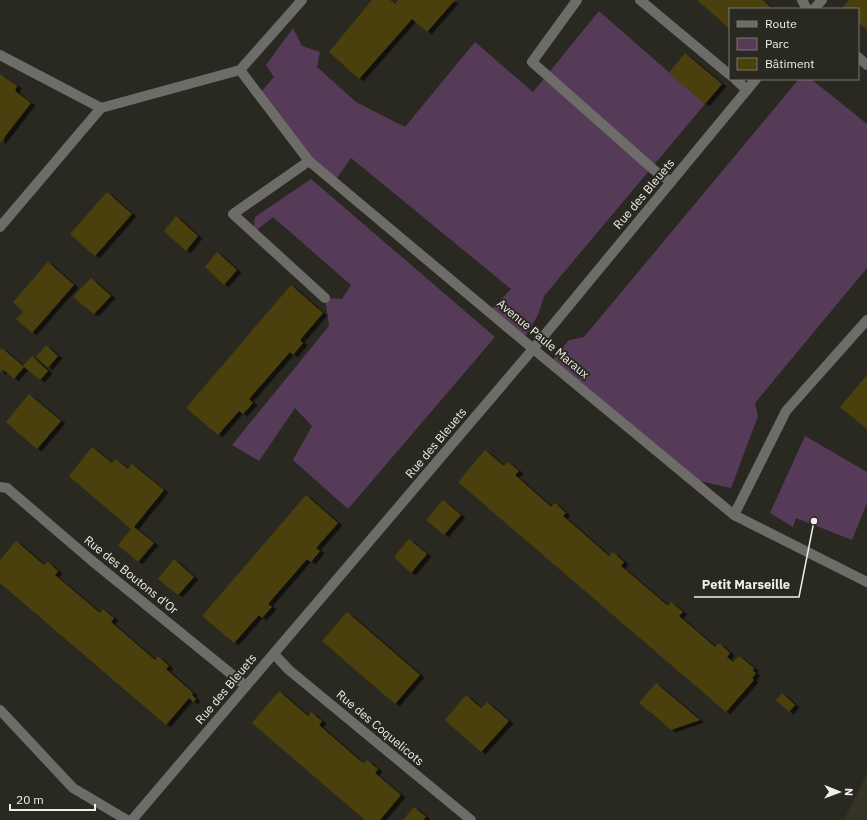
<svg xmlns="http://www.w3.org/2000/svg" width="867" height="820" font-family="'IBM Plex Sans',sans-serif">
<defs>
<filter id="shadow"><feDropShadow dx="4.5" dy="2.5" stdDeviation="0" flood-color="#0009"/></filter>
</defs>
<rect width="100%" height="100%" fill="#2a2921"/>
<polygon fill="#353325" points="867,774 867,820 844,820"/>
<g fill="#563b59">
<polygon points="599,11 705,104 544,296 538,315 523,340 489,312 511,289 351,158 334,182 309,161 259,94 274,77 266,65 293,28 302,46 320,52 317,67 356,102 405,127 475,42 533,92"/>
<polygon points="799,79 811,79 867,124 867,268 755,403 758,416 731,488 691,479 550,363 569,340 584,337"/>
<polygon points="311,179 495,337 348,509 293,460 312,426 295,408 259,461 232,445 329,326 325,298 342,299 351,285 273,217 253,233 255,217"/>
<polygon points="805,436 867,472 867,503 852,540 796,518 793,527 770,513"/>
</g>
<g fill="#4a410a" filter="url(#shadow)">
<polygon points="372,0 390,0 395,4 398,0 455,0 427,32 412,19 359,79 329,52"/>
<polygon points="697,0 762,0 773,9 730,9 730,29"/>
<polygon points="849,0 867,0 867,30 858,22 858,9 841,9"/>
<polygon points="685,53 722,84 705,104 669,73"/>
<polygon points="0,74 17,86 15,91 31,103 0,143"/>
<polygon points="107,192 132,214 95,256 70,234"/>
<polygon points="176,216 198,236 186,251 164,231"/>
<polygon points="217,252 237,270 224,285 205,267"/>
<polygon points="48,262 74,285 32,333 16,319 23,312 13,302"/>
<polygon points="91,278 111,296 94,314 73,297"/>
<polygon points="291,285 323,313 300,340 303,343 293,355 290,352 249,399 253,403 243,414 239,411 218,435 186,408"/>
<polygon points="46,345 58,356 48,368 36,357"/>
<polygon points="2,348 24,367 14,379 3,369 0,373 0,350"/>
<polygon points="32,356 48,371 40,380 23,366"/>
<polygon points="867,375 867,429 840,407"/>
<polygon points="29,394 61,421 37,449 6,422"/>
<polygon points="92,447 112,463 116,459 128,469 132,464 164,490 134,527 154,543 138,562 118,545 131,529 69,476"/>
<polygon points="485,450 504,466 508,462 519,471 515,475 522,481 551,507 555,503 566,513 563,516 569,521 609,556 613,552 624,562 621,566 668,606 671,602 683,612 679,616 686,622 715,647 719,643 730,653 727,657 733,662 739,656 754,668 753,671 756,673 752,678 754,680 726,712 458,482"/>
<polygon points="306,495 338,523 316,548 320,551 311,562 307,559 268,604 272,607 262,618 259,615 234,643 202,616"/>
<polygon points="443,500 461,515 444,535 426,520"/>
<polygon points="409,539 427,554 411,573 394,557"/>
<polygon points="16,541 44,565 48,562 58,571 55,575 100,613 103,609 114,618 111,622 155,660 158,656 169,666 166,669 193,693 192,695 196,699 193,702 189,698 166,725 0,583 0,560"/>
<polygon points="174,559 194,577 178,595 158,579"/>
<polygon points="347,612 420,675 395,704 322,641"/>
<polygon points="656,683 695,716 700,720 671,730 661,721 639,703"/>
<polygon points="279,691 308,716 311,712 322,721 319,725 358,759 364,763 367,760 378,769 375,773 401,795 380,820 365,820 252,723"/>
<polygon points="782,693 795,705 789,712 776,700"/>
<polygon points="466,695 481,708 487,702 509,721 481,752 445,720"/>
<polygon points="414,807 426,817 423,820 403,820"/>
</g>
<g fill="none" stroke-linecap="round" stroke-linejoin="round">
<g stroke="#6d6c68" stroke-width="10">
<polyline points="577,0 532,62 654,170 671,182"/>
<polyline points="640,0 730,75"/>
<polyline points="802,0 807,9"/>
<polyline points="814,9 822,0"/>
<polyline points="0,55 101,108"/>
<polyline points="858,57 867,65"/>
<polyline points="240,70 309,161 543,357 734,515 867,582"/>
<polyline points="735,79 747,90"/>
<polyline points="309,161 233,214 325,298"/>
<polyline points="0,227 101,108 240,70 302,0"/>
<polyline points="0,487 7,488 91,560 246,686"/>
<polyline points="734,515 786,411 867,320"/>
<polyline points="274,654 289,670 471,820"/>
<polyline points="0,710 73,788 127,820"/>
<polyline points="132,820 533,349 756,79"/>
</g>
</g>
<g text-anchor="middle" stroke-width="4" stroke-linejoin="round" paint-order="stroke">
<g font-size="12" fill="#efefea" stroke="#2a2921">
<text transform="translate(644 194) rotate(-50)" y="4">Rue des Bleuets</text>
<text transform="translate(543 339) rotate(40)" y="4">Avenue Paule Maraux</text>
<text transform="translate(436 443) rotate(-50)" y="4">Rue des Bleuets</text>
<text transform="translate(131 575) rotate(39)" y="4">Rue des Boutons d'Or</text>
<text transform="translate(226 689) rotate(-50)" y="4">Rue des Bleuets</text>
<text transform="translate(380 728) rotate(40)" y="4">Rue des Coquelicots</text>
</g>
</g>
<path fill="none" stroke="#efefea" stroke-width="1.5" d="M814 521L799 597H694"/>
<circle fill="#efefea" stroke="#2a2921" stroke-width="1.5" cx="814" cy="521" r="4"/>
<g font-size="13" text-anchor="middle" font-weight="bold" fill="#efefea" stroke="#2a2921" stroke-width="4" stroke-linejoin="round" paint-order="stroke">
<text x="746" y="589">Petit Marseille</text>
</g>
<rect x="729" y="8" width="130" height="72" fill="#2a2921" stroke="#797871"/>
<rect x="737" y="21" width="20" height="6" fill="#6d6c68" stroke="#797871"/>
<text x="765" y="28" font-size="12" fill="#efefea">Route</text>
<rect x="737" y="38" width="20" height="12" fill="#563b59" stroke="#797871"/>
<text x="765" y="48" font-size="12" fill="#efefea">Parc</text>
<rect x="737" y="58" width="20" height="12" fill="#4a410a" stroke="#797871"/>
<text x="765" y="68" font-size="12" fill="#efefea">Bâtiment</text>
<g transform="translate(839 792) rotate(91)" stroke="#2a2921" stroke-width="3" paint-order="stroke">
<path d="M0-3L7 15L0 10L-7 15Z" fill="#efefea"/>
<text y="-6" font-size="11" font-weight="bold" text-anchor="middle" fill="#efefea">N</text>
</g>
<path d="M10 804v6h85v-6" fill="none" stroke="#efefea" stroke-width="2"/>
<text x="16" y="804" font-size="12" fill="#efefea" stroke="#2a2921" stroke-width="3" paint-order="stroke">20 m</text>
</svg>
